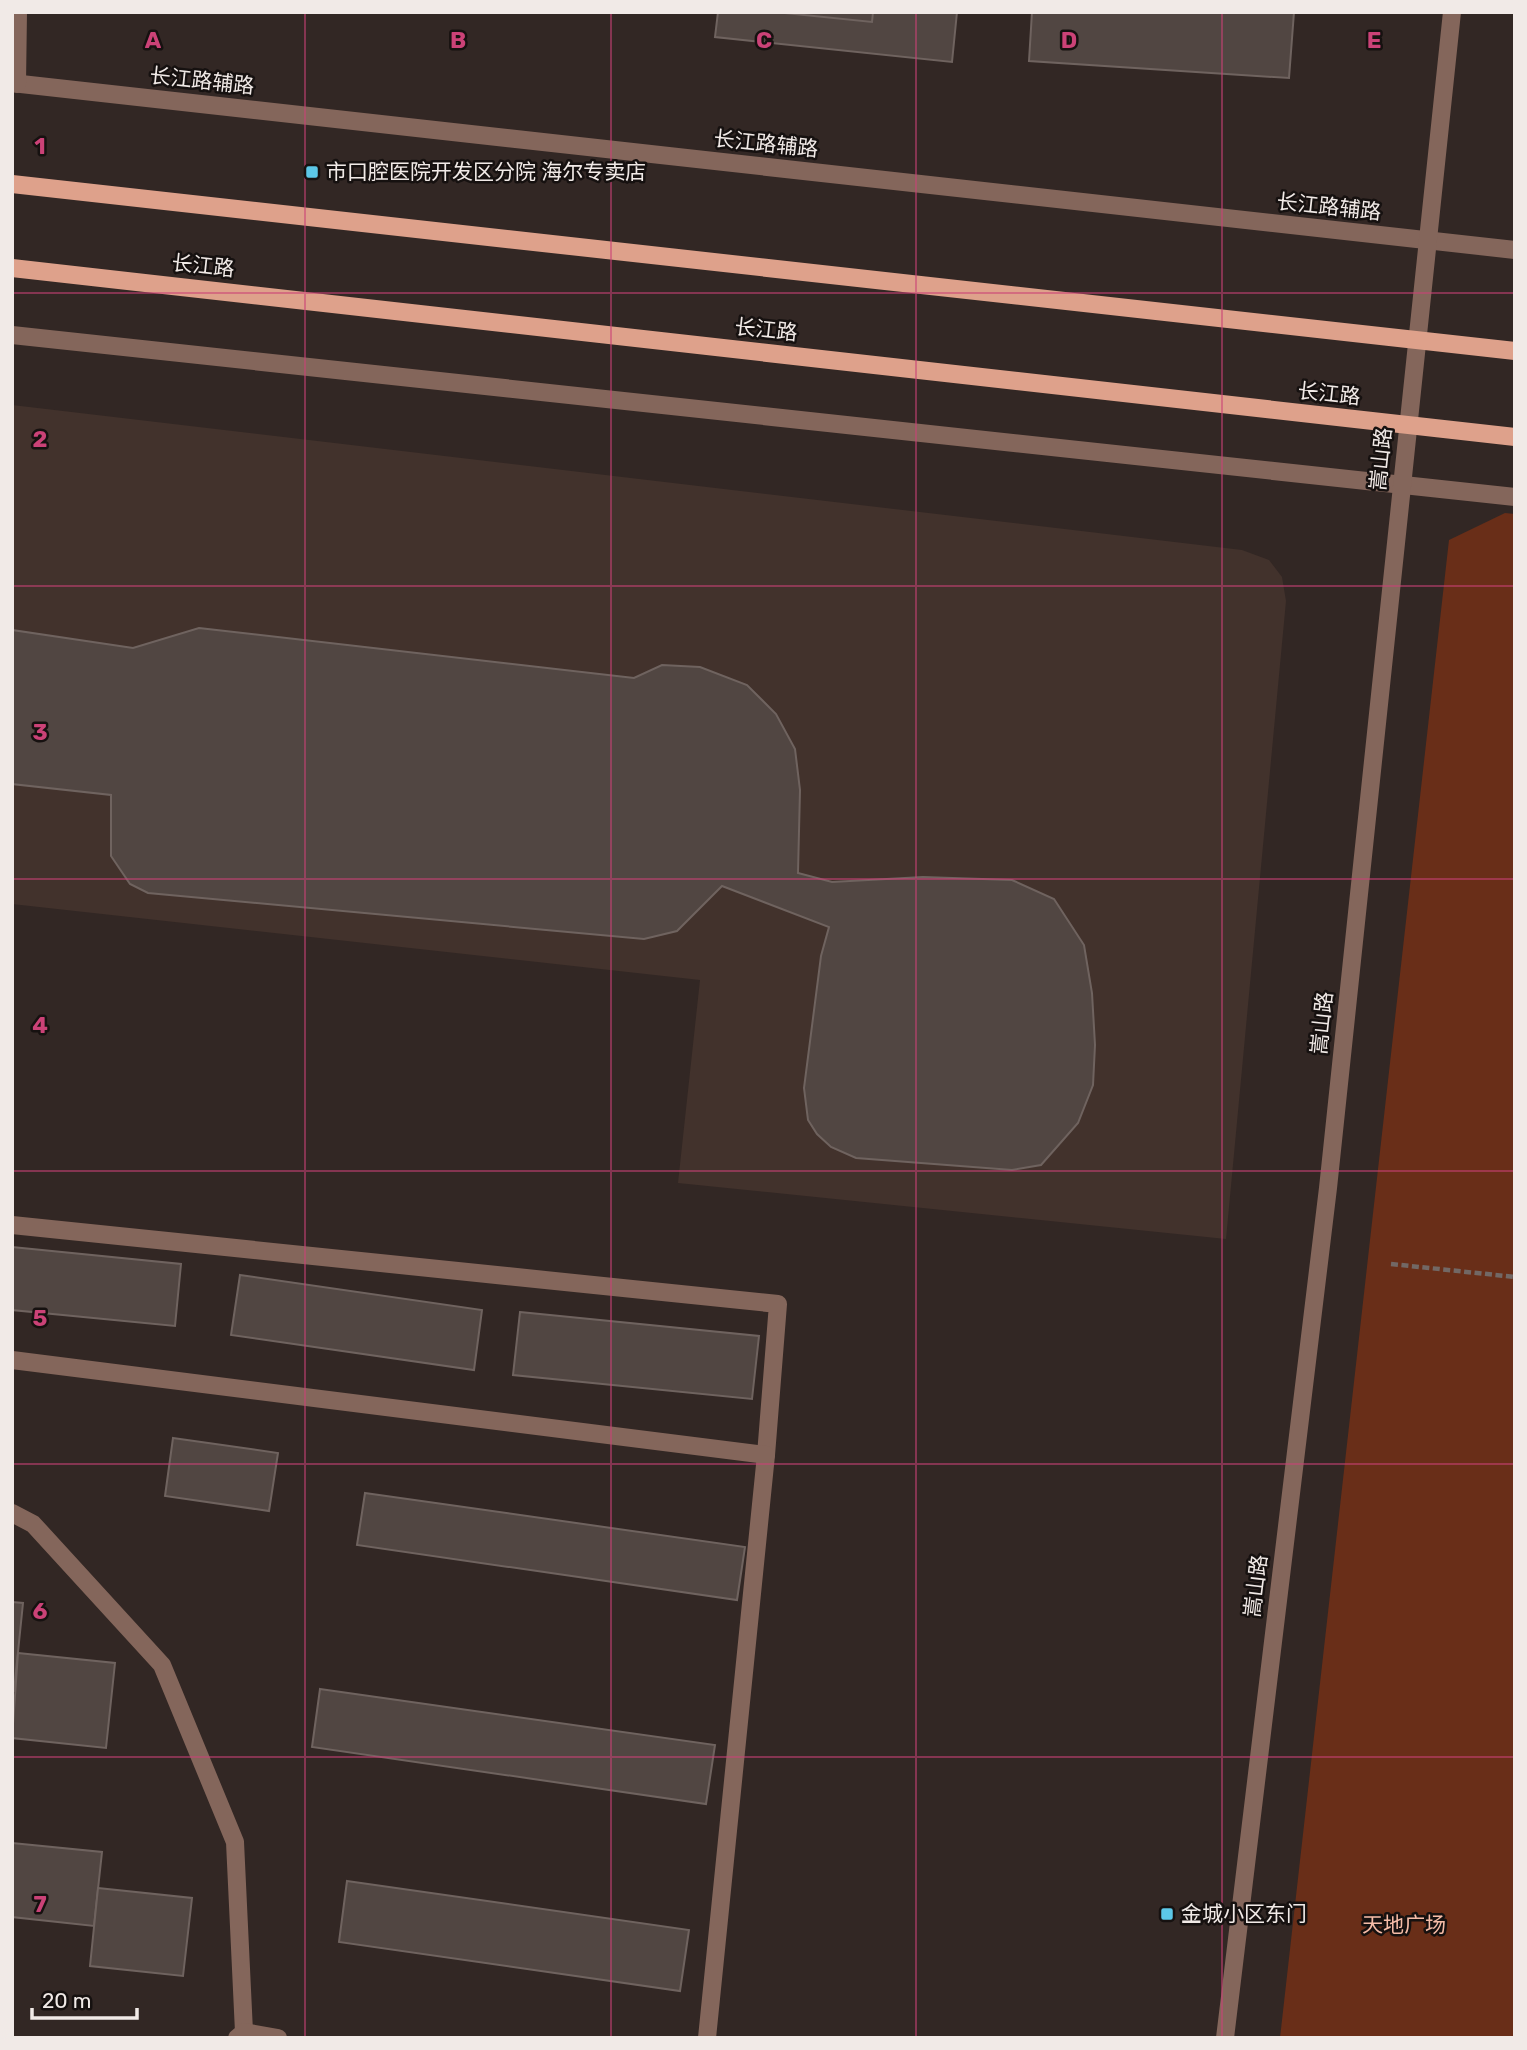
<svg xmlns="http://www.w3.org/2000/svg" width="1527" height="2050" font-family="Rubik,'Noto Sans SC',sans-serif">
<rect width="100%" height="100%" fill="#322724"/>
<polygon fill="#42322c" points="12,405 1242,550 1269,560 1282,577 1286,601 1226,1239 678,1183 700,980 12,904"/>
<polygon fill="#692e18" points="1505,513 1515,514 1515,2038 1280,2038 1449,540"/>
<g fill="#514642" stroke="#6f635f" stroke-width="2">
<polygon points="718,12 957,12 952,62 715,37"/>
<polygon points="775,12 873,12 872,22"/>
<polygon points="1032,12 1294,12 1289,78 1029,61"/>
<polygon points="199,628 634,678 662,665 700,667 747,685 776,714 795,749 800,790 798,873 832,882 923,877 1012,880 1054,899 1084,945 1092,993 1095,1045 1093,1085 1078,1123 1041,1165 1012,1170 856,1158 831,1147 817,1134 808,1120 804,1088 821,956 829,927 722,886 677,931 644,939 148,893 130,884 111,856 111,795 12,784 12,630 133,648"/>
<polygon points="12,1247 181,1264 175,1326 12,1310"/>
<polygon points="240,1275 482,1310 474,1370 231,1335"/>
<polygon points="520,1312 759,1336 752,1399 513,1375"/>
<polygon points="173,1438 278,1453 269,1511 165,1496"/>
<polygon points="365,1493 745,1547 737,1600 357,1545"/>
<polygon points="12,1602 23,1603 14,1691 12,1691"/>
<polygon points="18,1653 115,1663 106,1748 12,1738"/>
<polygon points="320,1689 715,1745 706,1804 312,1747"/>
<polygon points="12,1843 102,1852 94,1926 12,1917"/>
<polygon points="347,1881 689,1930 680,1991 339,1942"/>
<polygon points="98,1888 192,1898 183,1976 90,1966"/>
</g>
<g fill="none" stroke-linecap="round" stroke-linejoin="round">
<polyline stroke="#726865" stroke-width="4.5" stroke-dasharray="7 3.5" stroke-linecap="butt" points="1391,1264 1515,1277"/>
<g stroke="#84665b" stroke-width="18">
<polyline points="12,83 1515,250"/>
<polyline points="17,84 18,12"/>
<polyline points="12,335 1515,497"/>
<polyline points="12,1225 778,1304 766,1455 707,2038"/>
<polyline points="12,1360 766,1455"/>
<polyline points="12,1513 33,1524 162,1665 235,1842 244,2032 237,2038"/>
<polyline points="244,2032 278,2038"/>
<polyline points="1225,2038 1328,1188 1452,12"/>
</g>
<g stroke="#dea18b" stroke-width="18">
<polyline points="12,184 1515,351"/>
<polyline points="12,268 1515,437"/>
</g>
</g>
<path fill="none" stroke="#cb4277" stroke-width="2" stroke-opacity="0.55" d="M305 12V2038M611 12V2038M916 12V2038M1222 12V2038M12 293H1515M12 586H1515M12 879H1515M12 1171H1515M12 1464H1515M12 1757H1515"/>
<g fill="#5cc7e7" stroke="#161110" stroke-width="2.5">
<rect x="305" y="165" width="14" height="14" rx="3.5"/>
<rect x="1160" y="1907" width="14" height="14" rx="3.5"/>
</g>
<g text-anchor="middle" stroke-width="5" stroke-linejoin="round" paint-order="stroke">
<g font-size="21" fill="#f1eae7" stroke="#161110">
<text transform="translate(202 81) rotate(6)" y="7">长江路辅路</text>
<text transform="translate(766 144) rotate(6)" y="7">长江路辅路</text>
<text transform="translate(1329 207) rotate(6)" y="7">长江路辅路</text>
<text transform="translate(203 266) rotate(6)" y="7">长江路</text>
<text transform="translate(766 330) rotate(6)" y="7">长江路</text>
<text transform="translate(1329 394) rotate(6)" y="7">长江路</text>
<text transform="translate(1381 459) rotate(-84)" y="7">嵩山路</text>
<text transform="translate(1322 1023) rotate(-84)" y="7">嵩山路</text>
<text transform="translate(1256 1586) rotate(-83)" y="7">嵩山路</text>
</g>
<g font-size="21" fill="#f1eae7" stroke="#161110" text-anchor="start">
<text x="326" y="179">市口腔医院开发区分院 海尔专卖店</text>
<text x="1181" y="1921">金城小区东门</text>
</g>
<g font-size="21" fill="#f6bca7" stroke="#161110">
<text x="1404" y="1932">天地广场</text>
</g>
</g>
<g font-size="23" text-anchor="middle" font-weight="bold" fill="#cb4277" stroke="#161110" stroke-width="5" stroke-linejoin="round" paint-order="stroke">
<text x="153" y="48">A</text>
<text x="458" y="48">B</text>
<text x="764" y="48">C</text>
<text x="1069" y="48">D</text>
<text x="1374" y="48">E</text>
<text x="40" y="154">1</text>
<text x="40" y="447">2</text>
<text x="40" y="740">3</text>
<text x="40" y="1033">4</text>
<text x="40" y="1326">5</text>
<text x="40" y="1619">6</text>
<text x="40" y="1912">7</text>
</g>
<rect width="1527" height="2050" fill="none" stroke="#f1eae7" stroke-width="28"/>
<path d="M32 2008v10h105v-10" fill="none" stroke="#f1eae7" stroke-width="3.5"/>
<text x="42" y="2008" font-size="21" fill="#f1eae7" stroke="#161110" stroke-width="5" paint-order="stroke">20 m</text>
</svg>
